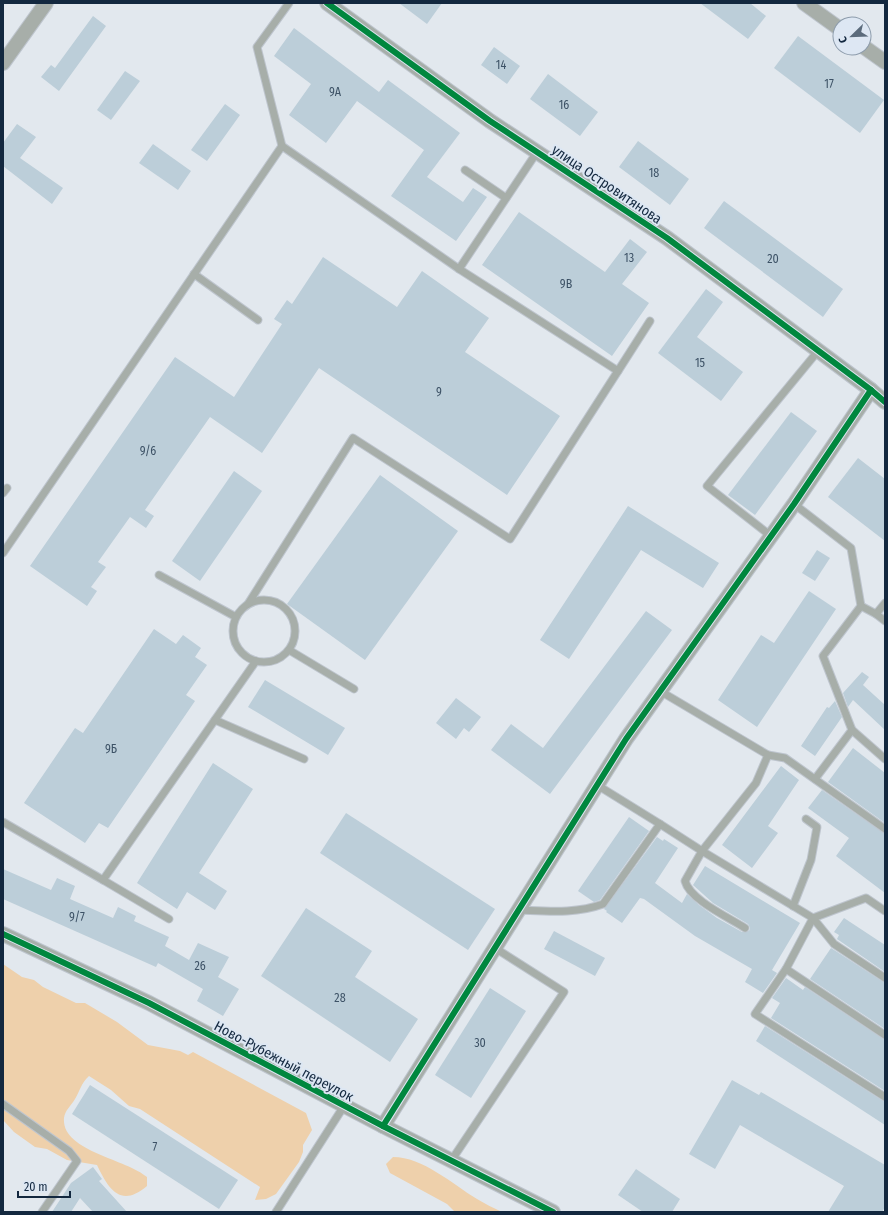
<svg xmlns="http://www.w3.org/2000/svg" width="888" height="1215" font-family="'Fira Sans Condensed',sans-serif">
<rect width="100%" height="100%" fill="#e2e8ee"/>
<g fill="#eed0ab">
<path d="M3 964 22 977 34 980 43 987 76 1003H85L117 1022 148 1045 180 1051 188 1055 193 1052 306 1113 312 1130 303 1145V1152L299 1162 276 1194 266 1199 255 1200 260 1187 140 1109 129 1106 111 1090 89 1076C81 1083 80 1091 75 1099 71 1106 65 1110 64 1118 61 1151 127 1159 147 1177V1186C120 1209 108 1188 97 1165L67 1160 47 1149 35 1147 14 1132 3 1120Z"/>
<path d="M393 1157C423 1157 452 1184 477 1199 485 1204 494 1208 502 1212H455L447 1204 390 1173 386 1164Z"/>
</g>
<g fill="#bcced9">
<polygon points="399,3 442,3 427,24"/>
<polygon points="700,3 750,3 766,16 748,39"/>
<polygon points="93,16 106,26 59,91 41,77 51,65 55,68"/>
<polygon points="294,28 379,92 388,80 460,133 427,177 463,202 473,188 487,197 456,241 391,196 424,150 357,101 326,143 289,115 311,84 274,56"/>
<polygon points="798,36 884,100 860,133 774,68"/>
<polygon points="494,47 520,66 507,84 481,65"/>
<polygon points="125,71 140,81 111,120 97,110"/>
<polygon points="548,74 598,112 580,136 530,99"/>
<polygon points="225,104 240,115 207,161 191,150"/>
<polygon points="17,124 36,137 20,158 63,188 52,204 3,166 3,143"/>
<polygon points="638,141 689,179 670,205 619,167"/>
<polygon points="153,144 191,171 178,190 139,163"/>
<polygon points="724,201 843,289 823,317 704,228"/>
<polygon points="519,212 605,272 630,239 647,252 622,284 649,303 612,356 482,265"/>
<polygon points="323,257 397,307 422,271 489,318 465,352 560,416 507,495 319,368 262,453 210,417 145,510 154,516 146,528 130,517 98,562 106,567 91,587 97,591 87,606 30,566 175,357 234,397 282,324 274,319 287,300 292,304"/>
<polygon points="706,289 723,302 697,337 743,372 721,401 658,353"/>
<polygon points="791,412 817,431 755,515 728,495"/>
<polygon points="858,458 885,479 885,541 828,497"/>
<polygon points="234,471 262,491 200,581 172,561"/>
<polygon points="380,475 458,531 365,660 287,604"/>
<polygon points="628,506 719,563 703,588 641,550 569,659 540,640"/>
<polygon points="817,550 830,558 815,581 802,573"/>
<polygon points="809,591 836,609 757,727 718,700 761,635 774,643"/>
<polygon points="646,611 672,630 550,794 491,750 511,724 543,748"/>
<polygon points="154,629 176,644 183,635 201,648 195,657 207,665 186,695 195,701 108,828 99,823 85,843 24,803 75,728 83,733"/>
<polygon points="862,672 869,677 863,685 885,705 885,730 853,700 848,707 843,693"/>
<polygon points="265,680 345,728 328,755 248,707"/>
<polygon points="456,698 481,717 469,732 464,728 456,739 436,723"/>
<polygon points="835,701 842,717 815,756 801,746 827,707 829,708"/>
<polygon points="853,748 885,773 885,823 828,782"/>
<polygon points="213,763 253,789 199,873 227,891 215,910 187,892 177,909 137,883"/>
<polygon points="781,766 799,780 768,826 778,833 752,868 722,845"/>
<polygon points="822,790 885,834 885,893 836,856 849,838 808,808"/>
<polygon points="346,813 495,909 468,950 320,853"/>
<polygon points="629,817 649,831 600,900 594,902 578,891"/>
<polygon points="657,837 663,841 664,839 678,848 655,883 682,903 687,894 699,905 717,918 742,932 749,931 750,928 748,924 713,903 693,885 705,866 800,923 772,970 777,973 763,993 745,982 752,969 695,936 644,899 640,898 622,923 606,912 607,911 604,909"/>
<polygon points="3,869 51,890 57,878 75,886 70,899 113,918 118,907 136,916 134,921 169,937 165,946 189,960 198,943 229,957 218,977 239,989 223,1016 197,1001 203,989 158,963 156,967 3,899"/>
<polygon points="306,908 372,951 355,977 418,1019 390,1062 261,976"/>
<polygon points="844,918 885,945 885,972 837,939 839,935 834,932"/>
<polygon points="554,931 605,958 595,976 544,949"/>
<polygon points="831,948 885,983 885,1029 810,979"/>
<polygon points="786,978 803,990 805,987 885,1040 885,1091 771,1018 780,1003 772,998"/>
<polygon points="490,988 526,1011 471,1098 435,1075"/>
<polygon points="765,1026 885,1102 885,1125 756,1041"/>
<polygon points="732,1080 759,1095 761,1092 885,1165 885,1207 882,1212 828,1212 844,1186 740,1125 715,1169 689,1154"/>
<polygon points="90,1085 238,1180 219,1209 72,1114"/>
<polygon points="93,1167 102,1179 99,1181 127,1212 93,1212 80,1198 71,1212 52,1212 71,1183"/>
<polygon points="636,1169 680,1199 672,1212 643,1212 618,1195"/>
</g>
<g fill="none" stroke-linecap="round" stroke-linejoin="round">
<defs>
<g id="lane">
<polyline points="289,3 257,47 282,146 459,269 618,371 650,321"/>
<polyline points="465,170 506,198"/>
<polyline points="459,269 537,152"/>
<polyline points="194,274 258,320"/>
<polyline points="3,493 7,488"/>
<polyline points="794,504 851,548 861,606 823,656 852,730"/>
<polyline points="771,536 707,486 818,351"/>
<polyline points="3,553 282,146"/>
<polyline points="159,575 236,617"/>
<circle cx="264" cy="631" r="31"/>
<polyline points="248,604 353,438 510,539 618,371"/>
<polyline points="861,606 876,614 885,603"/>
<polyline points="876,614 885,621"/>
<polyline points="289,650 354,689"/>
<polyline points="660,691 768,755 785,758 885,829"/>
<polyline points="215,720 304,759"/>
<polyline points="768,755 756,783 702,851 813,918 786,969 755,1014 885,1097"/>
<polyline points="815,779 852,730 885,759"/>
<polyline points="3,822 103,880 256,661"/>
<path d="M660 824 702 851 685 881C690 900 728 917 745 928"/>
<polyline points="103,880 169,919"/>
<polyline points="793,906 811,860 817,827 806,819"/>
<path d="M519 910C547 911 576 914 603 904L660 824 597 785"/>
<polyline points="885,911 866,898 813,918 834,944 885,978"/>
<polyline points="786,969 885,1035"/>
<polyline points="3,1104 69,1151 77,1161 42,1212"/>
<polyline points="451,1161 564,992 495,948"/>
<polyline points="276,1212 344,1106"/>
</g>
<g id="street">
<polyline points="327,3 490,121 667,238 871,390 885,402"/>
<polyline points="804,3 840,29"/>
<polyline points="864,47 885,62"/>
<polyline points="3,63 46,3"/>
<polyline points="3,934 149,1003 383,1126 553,1212"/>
<polyline points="383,1126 626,739 794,504 871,390"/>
</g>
</defs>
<use href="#lane" stroke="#bec5ce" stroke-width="9"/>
<use href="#street" stroke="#bec5ce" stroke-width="16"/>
<use href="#lane" stroke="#a7aea9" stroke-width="7"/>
<use href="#street" stroke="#a7aea9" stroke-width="14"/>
<defs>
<g id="cycleway">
<polyline points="327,3 490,121 667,238 871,390 885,402"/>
<polyline points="3,934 149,1003 383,1126 553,1212"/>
<polyline points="383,1126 626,739 794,504 871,390"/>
</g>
</defs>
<use href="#cycleway" stroke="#dde7f3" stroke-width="8"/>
<use href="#cycleway" stroke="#00873e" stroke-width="6"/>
</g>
<g text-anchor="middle" stroke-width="4" stroke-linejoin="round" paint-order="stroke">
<g font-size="12" fill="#3d5266">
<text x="501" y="69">14</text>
<text x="829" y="88">17</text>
<text x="335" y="96">9А</text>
<text x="564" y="109">16</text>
<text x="654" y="177">18</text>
<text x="629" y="262">13</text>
<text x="773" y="263">20</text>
<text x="566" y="288">9В</text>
<text x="700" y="367">15</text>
<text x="439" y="396">9</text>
<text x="148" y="455">9/6</text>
<text x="111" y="753">9Б</text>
<text x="77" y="921">9/7</text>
<text x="200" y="970">26</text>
<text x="340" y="1002">28</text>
<text x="480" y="1047">30</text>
<text x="155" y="1151">7</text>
</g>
<g font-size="14" fill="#13283f" stroke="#dde7f3">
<text transform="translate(607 184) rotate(34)" y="5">улица Островитянова</text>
<text transform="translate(284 1061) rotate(28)" y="5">Ново-Рубежный переулок</text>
</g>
</g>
<rect width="888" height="1215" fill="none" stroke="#13283f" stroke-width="8"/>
<g transform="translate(852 36) rotate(247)"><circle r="19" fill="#dde7f3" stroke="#8c9bab"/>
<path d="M0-3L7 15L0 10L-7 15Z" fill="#5b6b7c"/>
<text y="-6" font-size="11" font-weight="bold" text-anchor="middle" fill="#13283f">С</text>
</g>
<path d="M18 1191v6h52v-6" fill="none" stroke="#13283f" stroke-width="2"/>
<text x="24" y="1191" font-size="12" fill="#13283f" stroke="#dde7f3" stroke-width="3" paint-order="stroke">20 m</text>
</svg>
